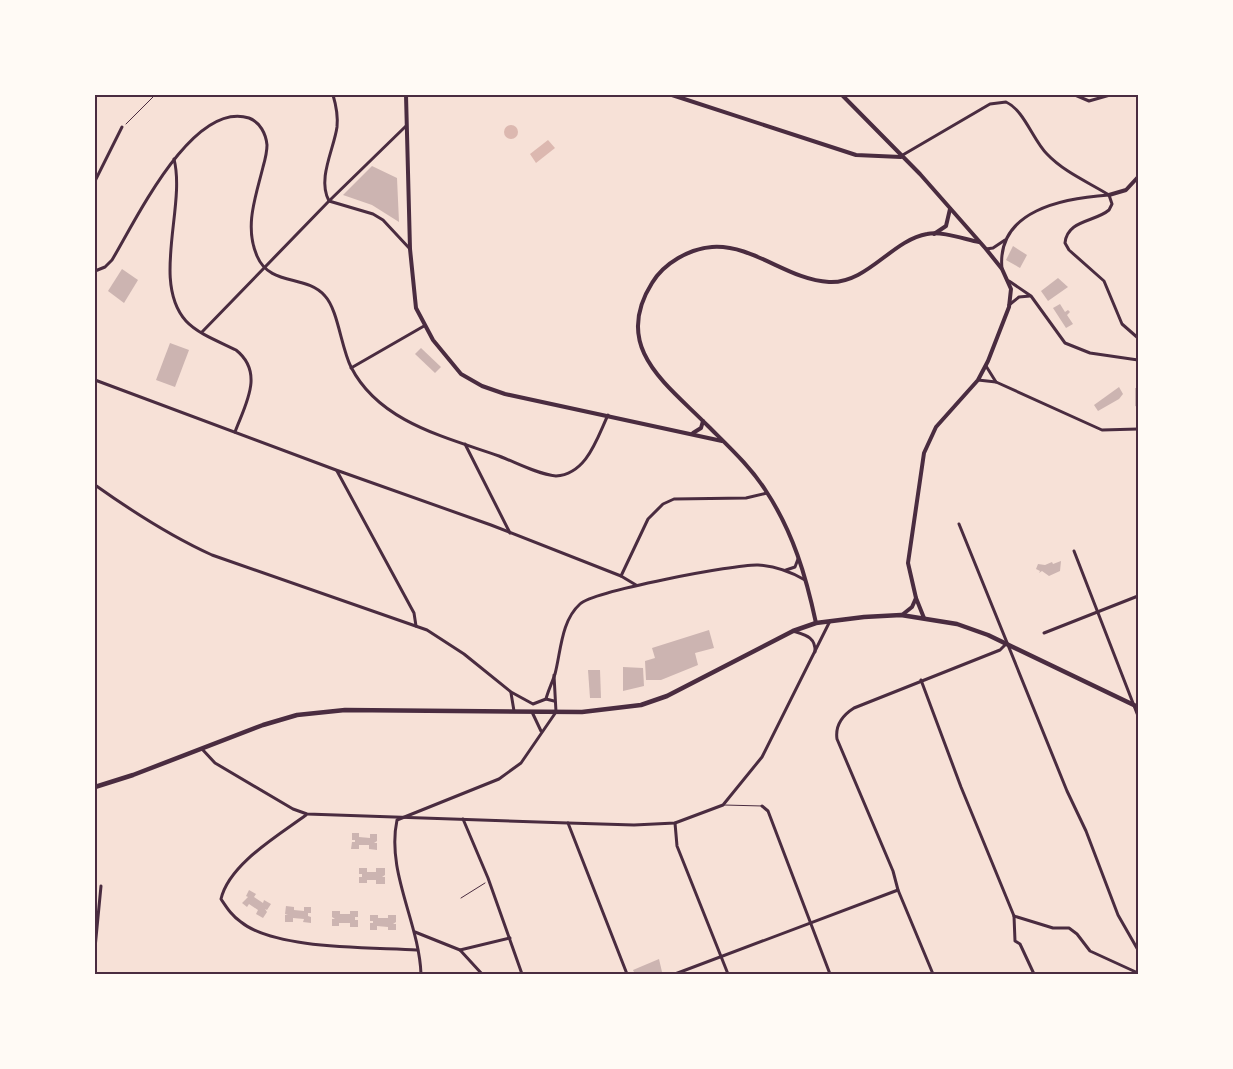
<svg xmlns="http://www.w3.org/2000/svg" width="1233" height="1069" font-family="'Open Sans',sans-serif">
<rect width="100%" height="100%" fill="#f7e1d7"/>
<g fill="#dcb8b0">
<circle cx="511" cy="132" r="7"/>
<polygon points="548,140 555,148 536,163 530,154"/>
</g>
<g fill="#ccb4b1">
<polygon points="372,166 397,178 399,222 372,205 343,195"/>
<polygon points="1013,246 1027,255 1020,268 1006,260"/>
<polygon points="122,269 138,280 124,303 108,291"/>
<polygon points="1058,278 1068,287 1048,301 1041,291"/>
<polygon points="1060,304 1065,312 1068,310 1070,312 1067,315 1073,324 1066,328 1053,308"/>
<polygon points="170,343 189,350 175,387 156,380"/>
<polygon points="421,348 441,367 435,373 415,354"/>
<polygon points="1119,387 1123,394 1119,399 1098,411 1094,405"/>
<polygon points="1135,388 1138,388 1138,407 1135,406"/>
<polygon points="1061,561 1060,571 1049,576 1042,571 1039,573 1040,571 1036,569 1038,564 1045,565 1052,562 1053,564"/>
<polygon points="709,630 714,648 695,653 698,665 661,680 646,680 645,661 655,658 652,648"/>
<polygon points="623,667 643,668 644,686 623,691"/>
<polygon points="588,670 600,670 601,698 590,698"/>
<polygon points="352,833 359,833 359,837 370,838 370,834 377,834 377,841 374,843 377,843 377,850 369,849 369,845 359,845 359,849 351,849 352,842 355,842 355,840 352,840"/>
<polygon points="359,868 367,868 367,872 376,872 376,868 385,868 385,875 382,877 385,877 385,884 376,884 376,880 367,880 367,883 359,883 359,877 362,877 362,874 359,874"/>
<polygon points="249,890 256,894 254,897 263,903 264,900 271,904 267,910 265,909 267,912 263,918 256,914 258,910 249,904 247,907 242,903 248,897 246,896"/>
<polygon points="286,906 294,907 294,910 304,911 304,907 311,907 311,913 308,913 308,916 311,917 311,923 303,922 304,919 293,918 293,922 285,922 285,915 288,915 285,914"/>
<polygon points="332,911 340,911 340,914 350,914 350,911 358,911 358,917 355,917 355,920 358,920 358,927 350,927 350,923 339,923 339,926 332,926 332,919 335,919 332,917"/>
<polygon points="370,915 378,915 378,918 388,918 388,915 396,915 396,922 393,924 396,924 396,930 388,930 388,927 377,926 377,930 370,930 370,923 373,923 373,921 370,921"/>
<polygon points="659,959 662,972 635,974 633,970"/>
</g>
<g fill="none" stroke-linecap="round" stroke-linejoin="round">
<g stroke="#4a2c40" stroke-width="1">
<polyline points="126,124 155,95"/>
<polyline points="461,898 485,883"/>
</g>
<polyline stroke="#4a2c40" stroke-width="1" points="724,805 762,806"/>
<g stroke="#4a2c40" stroke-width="3">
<path d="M333 95C336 105 338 117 337 127 334 149 317 179 329 201L373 214 383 220 410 249"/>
<polyline points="1075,95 1089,101 1110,95"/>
<path d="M901 156 990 104 1006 102C1024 110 1033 140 1047 154 1064 172 1088 182 1109 195"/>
<path d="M174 159C186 206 151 282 186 321 198 334 220 342 236 350 265 373 245 405 235 432"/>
<polyline points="95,181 122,127"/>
<path d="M1109 195 1112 204 1109 210C1095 222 1067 220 1065 243L1069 250 1104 281 1122 324 1138 338"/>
<polyline points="986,249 993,248 1005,240"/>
<path d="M1002 269C996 210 1064 198 1109 195"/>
<path d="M95 271 105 267 112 260C135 222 192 100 249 118 260 122 266 134 267 145 267 152 265 160 263 167 256 196 244 226 257 256 270 287 306 274 325 296 338 310 341 347 351 367 379 422 445 437 499 456 517 463 537 474 556 476 587 474 597 438 608 415"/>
<polyline points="1009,281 1031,296 1065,343 1090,353 1138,360"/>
<polyline points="1009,305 1019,297 1030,296"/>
<polyline points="202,332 329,201 406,126"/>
<polyline points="986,366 996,382"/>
<polyline points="351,368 424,326"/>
<polyline points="95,380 336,470 491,525 621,576 636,585"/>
<polyline points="978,380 996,382 1102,430 1138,429"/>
<polyline points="465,444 510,533"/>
<polyline points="337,471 414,613 416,626"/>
<path d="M95 485C133 512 170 536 212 555L427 630 464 654 511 692 533 704 546 699 554 701"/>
<polyline points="959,524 1067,791 1086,831 1118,915 1138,950"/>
<polyline points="1074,551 1138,716"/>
<polyline points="786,570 795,567 798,559"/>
<polyline points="621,576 648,519 663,504 674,499 746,498 767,493"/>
<path d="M793 631C805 635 816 637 815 652"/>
<polyline points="1044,633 1138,596"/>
<polyline points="921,680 961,787 1014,916 1015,941 1020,944 1034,974"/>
<polyline points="511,693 514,711"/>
<path d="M546 699C548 691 552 683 555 674 561 651 561 621 580 604 594 591 736 564 758 565 774 566 791 572 805 580"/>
<polyline points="532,712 541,731"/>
<polyline points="202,749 215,763 293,809 307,814 568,823 634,825 675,823 723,805 762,757 830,621"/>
<polyline points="762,806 768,811 830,974"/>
<path d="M306 815C279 835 229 864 221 899 227 908 232 916 241 922 275 950 373 947 417 950"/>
<polyline points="463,819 488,878 522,974"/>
<polyline points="568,823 627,974"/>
<polyline points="675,823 677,846 728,974"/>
<polyline points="1014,916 1053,928 1069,928 1077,934 1090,951 1138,973"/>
<polyline points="415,932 460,950 482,974"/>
<polyline points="95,948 101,886"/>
<polyline points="460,950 510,938"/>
<path d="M421 974C419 922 386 872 397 820L499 779 521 763 556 712 554 675"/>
<polyline points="675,974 898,890"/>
<path d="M933 974 898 890 893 871 837 739C835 725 843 715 854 708L1000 650 1006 644"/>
</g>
<g stroke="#4a2c40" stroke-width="4">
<polyline points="406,95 410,249 416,308 433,340 461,374 482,386 505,394 722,441"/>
<polyline points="672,95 856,155 901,157"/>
<polyline points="842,95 920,174 986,249 1002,269 1011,289 1009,307 988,361 978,380 936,427 924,453 908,563 916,598 924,618"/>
<polyline points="1109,195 1126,190 1138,177"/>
<polyline points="934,234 946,226 950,209"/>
<polyline points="693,433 701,428 703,421"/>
<polyline points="902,615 912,607 916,598"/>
<path d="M816 623C806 576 793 532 766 491 750 466 729 447 708 426 668 385 611 348 652 283 664 263 689 249 712 247 753 244 788 280 829 282 867 284 892 240 927 234 942 231 964 239 979 242"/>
</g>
<polyline stroke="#4a2c40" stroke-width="4.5" points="95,787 133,775 263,725 297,715 345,710 582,712 641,705 667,696 793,631 816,623 864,617 901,615 957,624 988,635 1138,707"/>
</g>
<rect width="1233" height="1069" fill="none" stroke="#fffaf5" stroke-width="192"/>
<rect x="96" y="96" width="1041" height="877" fill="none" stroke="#4a2c40" stroke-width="2"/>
</svg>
